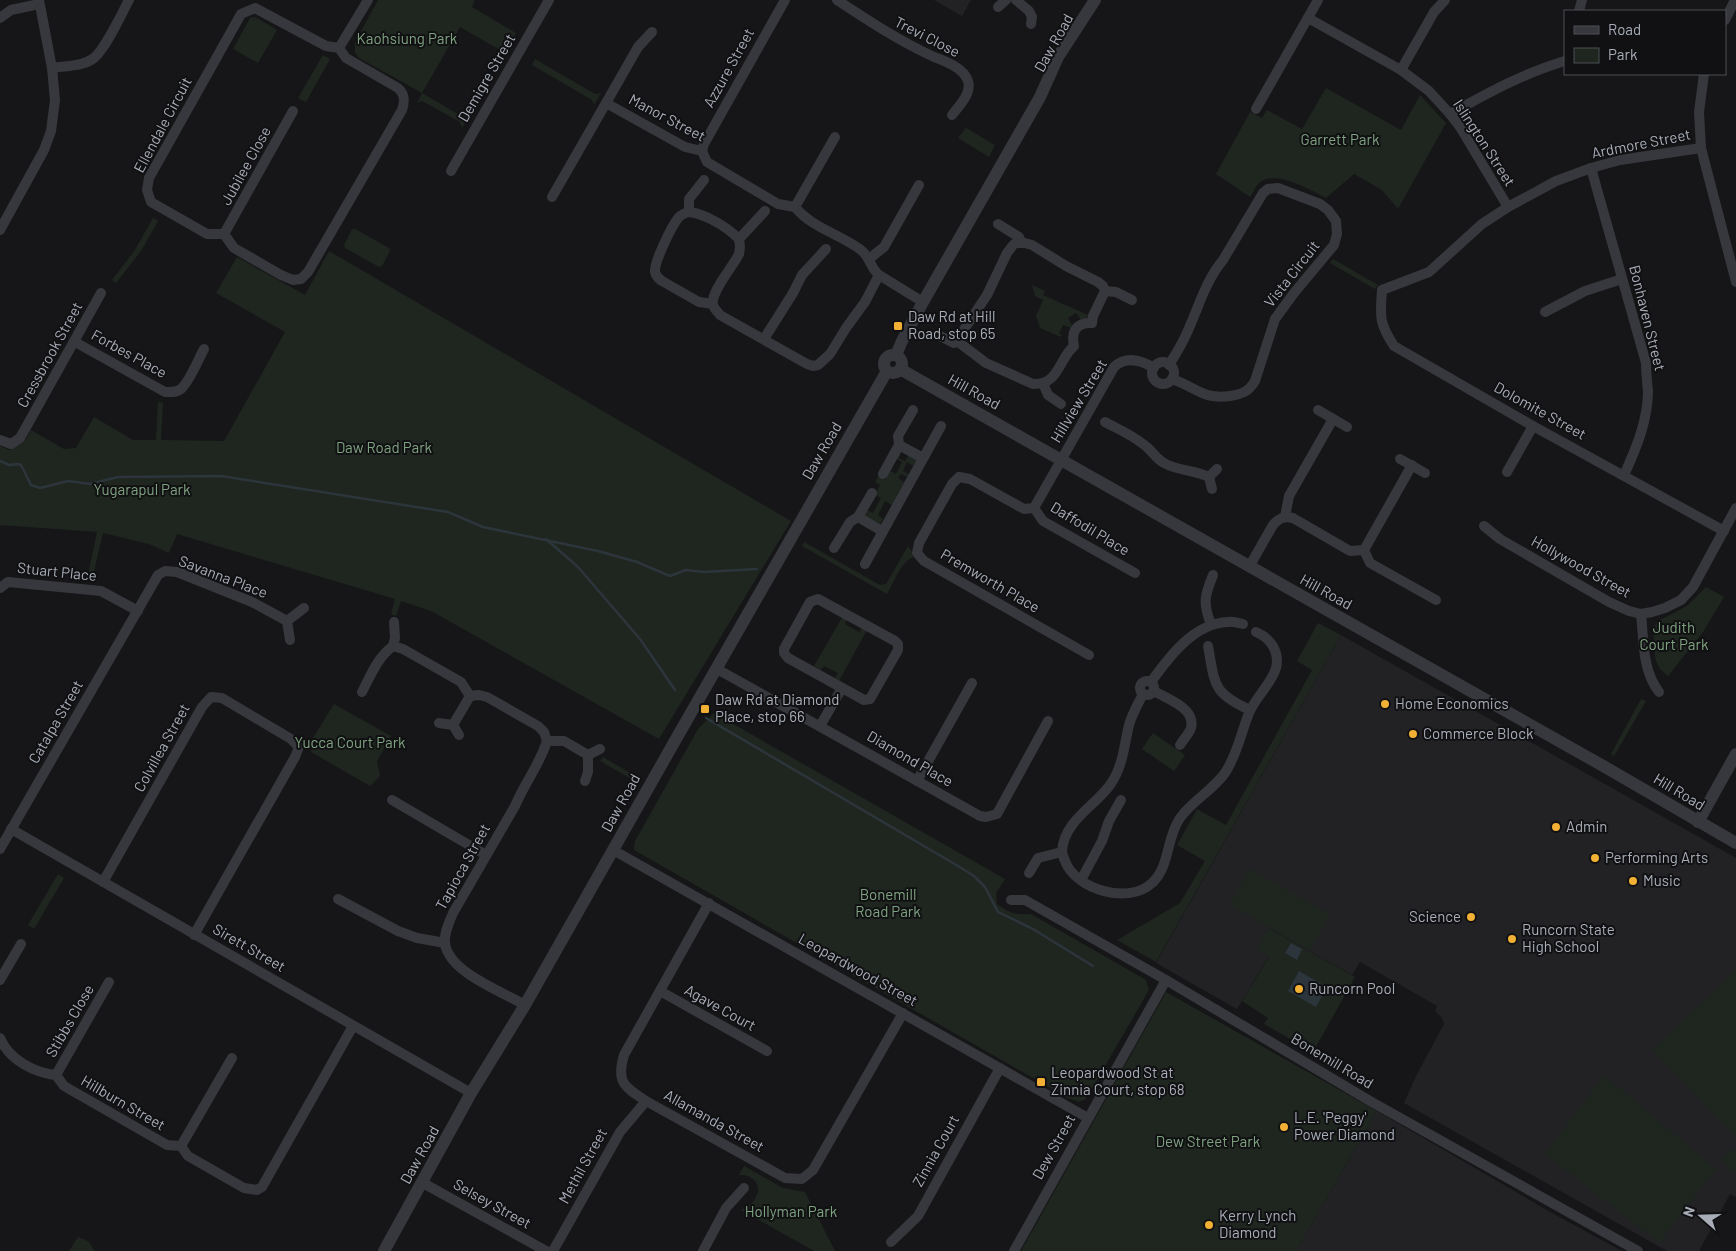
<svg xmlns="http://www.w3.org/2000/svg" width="1736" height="1251" font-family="Barlow,sans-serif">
<rect width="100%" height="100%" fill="#161618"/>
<g fill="#222225">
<polygon points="934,0 971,0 962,16"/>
<polygon points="1341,635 1736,858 1736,1197 1730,1194 1699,1251 1667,1251 1404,1103 1416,1076 1444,1024 1442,1018 1435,1011 1437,1006 1360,962 1352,975 1268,928 1269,956 1237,1009 1156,963"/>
<polygon points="1377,1111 1552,1213 1622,1251 1296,1251"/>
</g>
<g fill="#1e261f">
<polygon points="378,0 475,0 472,7 516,33 505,53 460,27 422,93 463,117 469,115 462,128 460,122 422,101 417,103 422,93 359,58 355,53 355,42"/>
<polygon points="255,17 277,30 258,63 233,49 250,18"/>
<polygon points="323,55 330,59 306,102 298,98"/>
<polygon points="535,59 595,94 601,93 594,105 592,100 532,65"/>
<path d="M1326 88 1401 130 1420 95 1446 123 1398 209 1382 190 1354 174 1326 198C1310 190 1275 169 1259 183 1255 187 1253 193 1250 197L1216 174 1250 112 1262 118 1267 110 1302 129Z"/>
<polygon points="966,128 995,145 989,157 958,138"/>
<polygon points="153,218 158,221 141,251 116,283 112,280 135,250"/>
<polygon points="352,229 355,229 389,248 390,251 382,266 379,267 345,248 344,245"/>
<polygon points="329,251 791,521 659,739 431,611 401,601 396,616 391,614 395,599 177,534 169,553 149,544 103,533 92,580 87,579 97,532 0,525 0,446 10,450 25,441 31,430 64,449 76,448 94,417 133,440 156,440 158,402 163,403 161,440 224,441 285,332 216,293 237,257 305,295"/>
<polygon points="1333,259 1378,285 1375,289 1330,263"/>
<polygon points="1032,285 1045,291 1043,295 1088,315 1087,318 1081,320 1076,313 1068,318 1072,325 1071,328 1063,325 1059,334 1062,335 1061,337 1040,328 1036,316 1043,300 1035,296"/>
<polygon points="901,450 902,451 899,458 905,461 909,455 915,458 916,461 913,466 907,462 903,471 909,474 907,477 901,474 898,478 904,482 892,505 885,501 878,515 883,519 880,524 865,517 864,515 867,510 873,513 881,498 875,495 880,485 875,482 878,476 885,480 890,471 896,474 902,462 896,458"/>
<path d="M804 542 880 585 886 584 908 546 911 550 913 557C900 563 894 582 887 594L802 546Z"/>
<polygon points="1706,587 1724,597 1703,632 1668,676 1660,669 1656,661 1654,649 1654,627 1658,621 1687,606"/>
<polygon points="843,616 847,619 845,624 859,632 863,627 867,630 839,681 835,678 838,673 824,666 821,670 814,666"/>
<polygon points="1318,623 1341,635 1156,962 1117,940 1180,903 1205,861 1177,845 1197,809 1226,825 1312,670 1297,661"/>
<polygon points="1641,699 1646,701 1614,756 1611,754"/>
<polygon points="334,704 391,736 377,761 380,776 370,786 311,752 313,738"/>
<path d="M714 713 1005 879 996 893 997 904C1008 913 1017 915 1031 914L1146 980 1149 990 1086 1099 1079 1102 1068 1098 634 850 635 841 698 729Z"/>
<polygon points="1153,733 1185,755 1174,771 1142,749"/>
<polygon points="603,757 637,777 635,781 600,761"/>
<polygon points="1249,869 1330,914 1310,950 1230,905"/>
<polygon points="58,874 64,878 34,929 28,925"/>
<polygon points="1268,928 1355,977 1313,1052 1264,1024 1268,1018 1242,1001 1269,957 1256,949"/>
<polygon points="1736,971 1736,1138 1652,1049"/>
<polygon points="1166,992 1377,1111 1296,1251 1021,1251"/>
<polygon points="1604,1075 1716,1169 1659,1243 1545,1154"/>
<polygon points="1732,1149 1736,1153 1736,1168 1733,1172 1721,1159"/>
<path d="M744 1166 783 1188 805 1192 835 1251H814L741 1210C746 1207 752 1204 755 1199 763 1186 754 1174 739 1175Z"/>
<polygon points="78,1237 88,1241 95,1251 69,1251"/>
</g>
<g fill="#2c353c">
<polygon points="1291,943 1302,949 1297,960 1285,953"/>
<polygon points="1299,971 1327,987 1316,1007 1288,991"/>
</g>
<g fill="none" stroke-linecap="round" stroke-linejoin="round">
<g stroke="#2c353c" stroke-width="2.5">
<polyline points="0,461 9,465 18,464 21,465 31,485 40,488 68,481 90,484 118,477 221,476 448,512 483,527 598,551 637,562 670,576 686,570 704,572 757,569"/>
<polyline points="546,539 578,567 640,639 675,690"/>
<polyline points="706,718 958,866 974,876 985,887 998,912 1033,929 1093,966"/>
</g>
<g stroke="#37383d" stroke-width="10">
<path d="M837 0C869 21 899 41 934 57 945 61 964 68 968 81 972 93 959 106 952 115"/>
<polyline points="1016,0 1029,11 1032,17 1031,24"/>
<polyline points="998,7 1006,0"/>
<path d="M255 8 326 46 339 48 346 58 398 88C405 94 405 101 402 110L308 272 301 279 293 280 281 275 234 248 224 234H207L151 202 147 190 149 178 241 14Z"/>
<polyline points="1579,11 1582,0"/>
<polyline points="0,18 11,10 39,4"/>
<polyline points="1308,18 1401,70 1429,91 1450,114 1460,127 1508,207"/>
<polyline points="1725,20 1735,0"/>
<polyline points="339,48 368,0"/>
<path d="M52 68C65 66 84 66 94 58 106 48 121 15 129 0"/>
<polyline points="1401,70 1434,12 1445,0"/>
<polyline points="1704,74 1699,112 1701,148 1736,282"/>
<polyline points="606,103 638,47 652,32"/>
<polyline points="1256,109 1318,0"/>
<path d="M1450 114C1488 93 1524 73 1565 61"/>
<path d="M1701 148 1620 160 1591 168 1556 181 1508 207 1482 224 1429 272 1382 290C1380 317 1379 323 1394 346L1533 426 1724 531"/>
<polyline points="702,151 704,144 785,0"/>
<path d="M1591 168 1646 363C1646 372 1647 382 1648 391 1648 420 1636 449 1624 475"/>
<polyline points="451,171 549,0"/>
<path d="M552 197 606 103 685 147 702 151 707 162 778 204 795 207C812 228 840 234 861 250 870 257 871 269 879 275L923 302"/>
<polyline points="795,207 835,137"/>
<polyline points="689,212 689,199 704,180"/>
<polyline points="998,224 1019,237 1021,242"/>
<polyline points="0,230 44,150 51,131 55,100 52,68 39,0"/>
<polyline points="224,234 293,111"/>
<polyline points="739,239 765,211"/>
<path d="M1021 242 1032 245 1066 266 1098 282 1103 286 1105 291 1093 316 1092 323C1076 322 1071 332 1074 346 1058 360 1059 385 1033 384L986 363 961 344 959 337 987 295 1007 253 1014 244Z"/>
<polyline points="869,259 884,247 919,185"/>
<polyline points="1105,291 1116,292 1132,300"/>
<path d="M713 304 699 302 662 281C659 279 656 276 655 272 654 262 672 225 679 217 682 214 685 213 689 212 706 214 727 227 739 239L740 247 739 254C733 267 710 292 713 305 714 309 718 312 720 315L807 364 813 366 818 365 830 354 846 328 865 302 879 275"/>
<polyline points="1545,312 1585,291 1622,279"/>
<polyline points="940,336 954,343 960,341"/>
<polyline points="764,339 793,293 802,275 826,249"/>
<path d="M75 342 165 392C170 392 176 393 181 389 190 381 198 360 204 349"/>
<circle cx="1163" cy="373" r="11"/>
<path d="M1169 365C1174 357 1179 349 1183 341 1197 314 1203 284 1223 260L1263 193 1268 189 1278 188 1320 204 1328 210 1336 221 1337 234 1334 245 1294 293 1275 319 1255 381C1249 391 1243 394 1230 396 1202 400 1196 387 1172 379"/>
<polyline points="1043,383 1048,395 1061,404"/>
<polyline points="1318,410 1347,427"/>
<path d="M1105 422C1118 429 1132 435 1143 444 1151 449 1155 458 1164 463 1178 471 1194 470 1209 477"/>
<polyline points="0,440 11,444 20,438 101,293"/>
<polyline points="899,445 898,436 913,410"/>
<polyline points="1400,459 1425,473"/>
<polyline points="1507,472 1533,426"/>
<polyline points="883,474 899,445 923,458"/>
<polyline points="1212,489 1209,477 1217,469"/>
<polyline points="872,493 858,517 882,531"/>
<polyline points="1034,508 1043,521 1135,573"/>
<polyline points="1285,517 1289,496 1333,419"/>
<polyline points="1484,526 1500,539 1609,602 1629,611 1641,614 1652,612 1665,608 1681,600 1693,587 1736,508"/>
<polyline points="834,548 850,522 858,517"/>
<polyline points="1364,550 1370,563 1436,600"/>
<polyline points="865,564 941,426"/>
<path d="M1249 567 1273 525C1279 518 1284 516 1293 518L1350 551 1364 550 1412 465"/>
<polyline points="0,588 8,582 101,591 138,611"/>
<polygon points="818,599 895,641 898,644 898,650 870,699 864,700 788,658 784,653 784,649 810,602"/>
<path d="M1641 614C1644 641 1642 670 1659 692"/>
<path d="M1211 625C1203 603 1204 597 1213 575"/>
<polyline points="290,640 287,621 304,608"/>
<polyline points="393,646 395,638 394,622"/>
<path d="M1208 646C1215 684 1212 693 1250 710"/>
<path d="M1089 655 924 561 917 553 919 543 952 484 959 477 970 479 1024 509 1034 508 1114 367C1126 356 1141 360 1154 368"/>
<polyline points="717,669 980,816 986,817 997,814 1048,721"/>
<circle cx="1147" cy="688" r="7"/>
<path d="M1151 682C1169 657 1194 623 1228 622 1233 621 1239 623 1243 624"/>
<path d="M1154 691C1167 699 1196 708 1191 728 1189 734 1183 740 1180 745"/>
<path d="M362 692C371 675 377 658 393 646L403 649 461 682 470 696 479 695 487 697 538 726 544 732 547 741H564L588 755"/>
<path d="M1143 694C1138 704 1132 714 1129 725 1124 746 1123 767 1110 785 1094 807 1064 821 1062 851 1062 854 1064 858 1065 861 1076 890 1129 905 1152 883 1170 867 1166 838 1180 818 1192 801 1213 790 1225 773 1237 755 1241 733 1249 713 1255 698 1272 683 1276 668 1280 651 1270 638 1256 632"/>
<polyline points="439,723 453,725 459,735"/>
<polyline points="453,725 470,696"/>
<polyline points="820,726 842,688"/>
<polyline points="585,781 588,772 588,755 600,749"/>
<polyline points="917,781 972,683"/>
<polyline points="392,800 486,855"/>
<polyline points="11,829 471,1093"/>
<polyline points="0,849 158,575 165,571 177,572 252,602 287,621"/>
<polyline points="613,850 1088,1118"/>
<polyline points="1029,873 1038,858 1062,852"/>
<polyline points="1081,880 1102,841 1109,821 1121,800"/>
<polyline points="103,882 202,707 211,697 222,698 291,739 299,747 295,757 194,935"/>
<polyline points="338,899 398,931 417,938 445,943"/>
<polyline points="1011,900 1025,900 1166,980 1370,1101 1638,1251"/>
<path d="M709 903 624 1055C616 1082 624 1087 646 1101L785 1178 802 1179 813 1170 903 1013"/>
<polyline points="0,980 21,944"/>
<polyline points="660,991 767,1051"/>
<path d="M525 1005C503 992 448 972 445 943 444 932 449 923 453 913L515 806C524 784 540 764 547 741"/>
<path d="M0 1038C9 1060 35 1073 56 1075L64 1086 167 1145 181 1146 188 1156 244 1188 257 1190 262 1187 353 1026"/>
<polyline points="56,1075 109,982"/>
<polyline points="181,1146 232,1058"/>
<polyline points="423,1183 546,1251"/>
<polyline points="891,1242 918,1216 1000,1068"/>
<polyline points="553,1251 620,1132 646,1101"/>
<polyline points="703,1251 726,1208 744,1188"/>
<polyline points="1014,1251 1166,980"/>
</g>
<g stroke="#37383d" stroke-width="12">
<circle cx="893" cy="364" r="9"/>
<polyline points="896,355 902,341 923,302 1040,97 1058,57 1095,0"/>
<polyline points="900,369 1605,767 1736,843"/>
<polyline points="1698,822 1736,754"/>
<polyline points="384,1251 471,1093 525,1005 680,732 887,371"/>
</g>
</g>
<g fill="#f2b134" stroke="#111113" stroke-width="2">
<rect x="893" y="321" width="10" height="10" rx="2.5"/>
<circle cx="1385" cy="704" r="5"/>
<rect x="700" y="704" width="10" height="10" rx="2.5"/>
<circle cx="1413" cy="734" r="5"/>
<circle cx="1556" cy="827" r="5"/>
<circle cx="1595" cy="858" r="5"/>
<circle cx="1633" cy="881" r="5"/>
<circle cx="1471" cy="917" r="5"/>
<circle cx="1512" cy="939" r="5"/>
<circle cx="1299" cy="989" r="5"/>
<rect x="1036" y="1077" width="10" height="10" rx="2.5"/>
<circle cx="1284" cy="1127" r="5"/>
<circle cx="1209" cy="1225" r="5"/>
</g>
<g text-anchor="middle" stroke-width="4" stroke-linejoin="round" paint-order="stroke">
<g font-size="15" fill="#a8adb8" stroke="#111113">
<text transform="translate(927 37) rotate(27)" y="5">Trevi Close</text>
<text transform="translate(1054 43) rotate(-61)" y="5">Daw Road</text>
<text transform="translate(729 68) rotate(-61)" y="5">Azzure Street</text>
<text transform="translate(487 78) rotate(-60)" y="5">Demigre Street</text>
<text transform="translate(667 118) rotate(28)" y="5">Manor Street</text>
<text transform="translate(163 125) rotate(-62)" y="5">Ellendale Circuit</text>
<text transform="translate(1484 143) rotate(57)" y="5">Islington Street</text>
<text transform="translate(1641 144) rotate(-11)" y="5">Ardmore Street</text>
<text transform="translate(246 166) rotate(-61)" y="5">Jubilee Close</text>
<text transform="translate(1292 274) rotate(-52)" y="5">Vista Circuit</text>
<text transform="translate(1647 318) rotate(76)" y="5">Bonhaven Street</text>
<text transform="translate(129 354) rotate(29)" y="5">Forbes Place</text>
<text transform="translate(50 355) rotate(-61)" y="5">Cressbrook Street</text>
<text transform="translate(974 392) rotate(29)" y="5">Hill Road</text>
<text transform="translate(1079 401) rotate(-59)" y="5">Hillview Street</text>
<text transform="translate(1540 411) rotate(29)" y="5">Dolomite Street</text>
<text transform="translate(822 451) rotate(-60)" y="5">Daw Road</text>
<text transform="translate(1090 529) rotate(31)" y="5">Daffodil Place</text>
<text transform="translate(1581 567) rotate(29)" y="5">Hollywood Street</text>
<text transform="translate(57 572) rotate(6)" y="5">Stuart Place</text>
<text transform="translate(223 577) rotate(21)" y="5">Savanna Place</text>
<text transform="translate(990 581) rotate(30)" y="5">Premworth Place</text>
<text transform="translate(1326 592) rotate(29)" y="5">Hill Road</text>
<text transform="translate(56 722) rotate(-60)" y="5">Catalpa Street</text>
<text transform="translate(162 748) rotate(-61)" y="5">Colvillea Street</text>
<text transform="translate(910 759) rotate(30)" y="5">Diamond Place</text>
<text transform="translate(1679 792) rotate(31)" y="5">Hill Road</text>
<text transform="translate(621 803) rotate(-61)" y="5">Daw Road</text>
<text transform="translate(463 867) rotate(-61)" y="5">Tapioca Street</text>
<text transform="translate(249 948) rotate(30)" y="5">Sirett Street</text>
<text transform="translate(858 970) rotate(29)" y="5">Leopardwood Street</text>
<text transform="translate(720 1008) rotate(29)" y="5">Agave Court</text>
<text transform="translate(70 1021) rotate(-60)" y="5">Stibbs Close</text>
<text transform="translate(1332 1061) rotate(31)" y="5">Bonemill Road</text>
<text transform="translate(123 1103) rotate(30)" y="5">Hillburn Street</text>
<text transform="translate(714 1121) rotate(29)" y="5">Allamanda Street</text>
<text transform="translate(1054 1147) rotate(-61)" y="5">Dew Street</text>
<text transform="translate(936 1151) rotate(-61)" y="5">Zinnia Court</text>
<text transform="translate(420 1155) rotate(-61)" y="5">Daw Road</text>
<text transform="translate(583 1166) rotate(-61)" y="5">Methil Street</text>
<text transform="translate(492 1204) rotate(29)" y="5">Selsey Street</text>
</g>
<g font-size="15" fill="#7fa381" stroke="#111113">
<text x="407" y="44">Kaohsiung Park</text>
<text x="1340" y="145">Garrett Park</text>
<text x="384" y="453">Daw Road Park</text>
<text x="142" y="495">Yugarapul Park</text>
<text x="1674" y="633">Judith<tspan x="1674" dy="17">Court Park</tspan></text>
<text x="350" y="748">Yucca Court Park</text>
<text x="888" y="900">Bonemill<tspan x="888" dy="17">Road Park</tspan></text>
<text x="1208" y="1147">Dew Street Park</text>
<text x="791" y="1217">Hollyman Park</text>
</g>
<g font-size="15" fill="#a8adb8" stroke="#111113" text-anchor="start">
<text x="908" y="322">Daw Rd at Hill<tspan x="908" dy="17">Road, stop 65</tspan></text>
<text x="715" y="705">Daw Rd at Diamond<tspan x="715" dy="17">Place, stop 66</tspan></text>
<text x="1395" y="709">Home Economics</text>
<text x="1423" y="739">Commerce Block</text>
<text x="1566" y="832">Admin</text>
<text x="1605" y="863">Performing Arts</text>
<text x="1643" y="886">Music</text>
<text x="1461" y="922" text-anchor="end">Science</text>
<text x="1522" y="935">Runcorn State<tspan x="1522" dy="17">High School</tspan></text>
<text x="1309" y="994">Runcorn Pool</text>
<text x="1051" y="1078">Leopardwood St at<tspan x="1051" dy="17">Zinnia Court, stop 68</tspan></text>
<text x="1294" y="1123">L.E. 'Peggy'<tspan x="1294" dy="17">Power Diamond</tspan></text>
<text x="1219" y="1221">Kerry Lynch<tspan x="1219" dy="17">Diamond</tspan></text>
</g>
</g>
<rect x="1564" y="10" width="162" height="65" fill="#111113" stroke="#4d4f55"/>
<rect x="1574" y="26" width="25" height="8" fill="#37383d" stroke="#4d4f55"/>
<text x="1608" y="35" font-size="15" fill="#a8adb8">Road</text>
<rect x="1574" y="48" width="25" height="15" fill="#1e261f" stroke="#4d4f55"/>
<text x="1608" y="60" font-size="15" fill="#a8adb8">Park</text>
<g transform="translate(1701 1216) rotate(290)" stroke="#111113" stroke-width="4" paint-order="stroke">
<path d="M0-4L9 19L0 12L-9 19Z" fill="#a8adb8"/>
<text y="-8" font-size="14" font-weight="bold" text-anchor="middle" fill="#a8adb8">N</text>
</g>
</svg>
